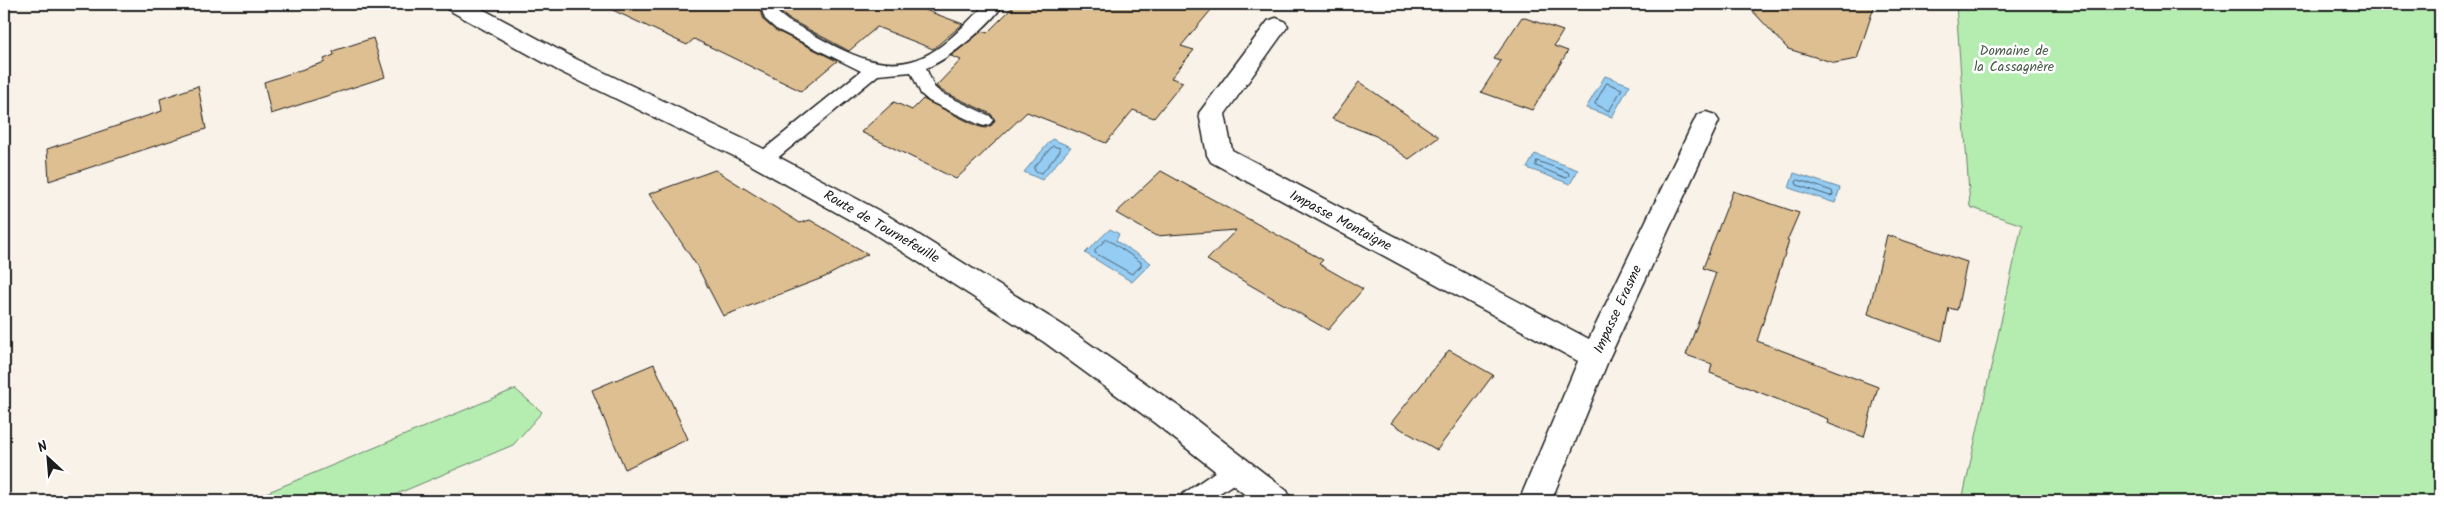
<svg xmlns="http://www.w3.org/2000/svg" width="2444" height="505" font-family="Kalam,sans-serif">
<rect width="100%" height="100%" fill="#f8f2e9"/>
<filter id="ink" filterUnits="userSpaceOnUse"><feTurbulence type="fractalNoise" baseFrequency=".02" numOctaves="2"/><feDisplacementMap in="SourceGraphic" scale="10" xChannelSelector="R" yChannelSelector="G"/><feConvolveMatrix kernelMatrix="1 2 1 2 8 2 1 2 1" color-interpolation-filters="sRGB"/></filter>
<g filter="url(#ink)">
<g fill="#b5edb1" stroke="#688466">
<polygon points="1956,4 2440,4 2440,501 1962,501 2022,225 1970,207"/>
<polygon points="515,389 542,412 513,445 380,501 247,501"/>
</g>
<g fill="#94ccf3" stroke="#64869d">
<polygon points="1605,76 1630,85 1612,117 1586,108"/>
<polygon points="1052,139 1071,147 1042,180 1024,172"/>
<polygon points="1535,154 1578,170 1570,184 1527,168"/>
<polygon points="1794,173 1840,188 1835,203 1789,188"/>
<polygon points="1110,229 1119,234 1116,241 1151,263 1132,282 1085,253"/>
</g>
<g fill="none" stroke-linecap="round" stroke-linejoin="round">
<g stroke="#4c6272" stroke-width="1">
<polygon points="1607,83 1622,89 1609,111 1595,104"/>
<polygon points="1053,146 1060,148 1060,151 1042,173 1035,171 1034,168"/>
<polygon points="1537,161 1568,172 1569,175 1566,178 1536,166"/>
<polygon points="1799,180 1832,191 1833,195 1830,196 1797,185 1796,182"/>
<polygon points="1107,239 1141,262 1141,266 1132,274 1095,253 1095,250"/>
</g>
</g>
<g fill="#debf91" stroke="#1c1c1c">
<polygon points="600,4 758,4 763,20 775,30 837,61 801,91 694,39 687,45"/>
<polygon points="778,4 909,4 963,24 933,49 877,27 849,51 789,19 780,12"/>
<polygon points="1016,4 1216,4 1181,46 1194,50 1171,78 1183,82 1154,118 1133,110 1106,143 1027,112 956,179 861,132 894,102 912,110 923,99 977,126 985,128 992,125 995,120 991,114 942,91 936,86 961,60 951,56 982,31 987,33"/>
<polygon points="1746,4 1875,4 1857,59 1835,63 1788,49"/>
<polygon points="1522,17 1563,31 1554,46 1568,51 1532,110 1481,92 1501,61 1494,59"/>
<polygon points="373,38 385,77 271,114 264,82 325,62 324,59 334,55 333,51"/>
<polygon points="1359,82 1439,137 1409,159 1376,136 1332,119"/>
<polygon points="198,86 206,129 49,181 47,149 162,111 160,99"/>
<polygon points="715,170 800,223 810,220 868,254 825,277 723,316 697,266 649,194"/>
<polygon points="1161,171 1323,260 1319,264 1363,289 1328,330 1207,260 1236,230 1156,236 1116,213"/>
<polygon points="1733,191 1799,213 1787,241 1789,241 1757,341 1878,387 1864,437 1827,423 1828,419 1710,373 1712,364 1686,355 1716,273 1703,268"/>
<polygon points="1887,235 1967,262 1957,310 1949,308 1942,341 1868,314"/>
<polygon points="1449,350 1493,375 1437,450 1391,423"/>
<polygon points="654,364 688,439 625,469 592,390"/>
</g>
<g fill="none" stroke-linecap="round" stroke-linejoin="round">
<defs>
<g id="lane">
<path d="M760 4H776L778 13 788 21C838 46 887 87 941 46 958 33 971 18 986 4H1003C992 24 948 60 926 68L934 87 941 93 990 116 993 120 990 124 984 126 978 124 929 101 921 94 911 72 878 75 769 165 763 166 757 165 754 160 757 155 861 71 776 29 765 19Z"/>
<polygon points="1237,460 1245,462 1248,469 1245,476 1208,501 1180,501 1183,494 1229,462"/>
</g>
<polygon id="street" points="1276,18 1284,21 1288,26 1225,114 1232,150 1589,339 1697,115 1706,112 1715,115 1719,121 1610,356 1551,501 1519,501 1578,361 1211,162 1207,155 1199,113 1268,21"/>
<polygon id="secondary" points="444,4 473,4 576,59 760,147 887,215 1064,326 1178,406 1287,491 1292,501 1253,501 1156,424 1044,342 868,230 742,160 559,71 447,9"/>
</defs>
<use href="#lane" stroke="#1c1c1c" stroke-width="3"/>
<use href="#street" stroke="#1c1c1c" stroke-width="3"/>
<use href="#secondary" stroke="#1c1c1c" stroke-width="3"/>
<use href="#lane" fill="#fff" fill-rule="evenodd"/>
<use href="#street" fill="#fff" fill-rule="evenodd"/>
<use href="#secondary" fill="#fff" fill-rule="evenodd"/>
</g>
</g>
<g text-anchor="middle" stroke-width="5" stroke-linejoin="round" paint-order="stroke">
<g font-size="14" fill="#4a5b49" stroke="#fff">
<text x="2014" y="55">Domaine de<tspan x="2014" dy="16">la Cassagnère</tspan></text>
</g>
<g font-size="14" fill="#1c1c1c" stroke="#fff">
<text transform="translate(1341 220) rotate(28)" y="5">Impasse Montaigne</text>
<text transform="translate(882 226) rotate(30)" y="5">Route de Tournefeuille</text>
<text transform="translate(1617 309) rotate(-65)" y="5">Impasse Erasme</text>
</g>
</g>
<rect width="2444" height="505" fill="none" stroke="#fff" stroke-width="20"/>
<rect x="10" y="10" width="2424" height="485" fill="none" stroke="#1c1c1c" stroke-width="2" filter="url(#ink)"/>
<g transform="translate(48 458) rotate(334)" stroke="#ffffff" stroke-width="4" paint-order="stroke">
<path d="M0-4L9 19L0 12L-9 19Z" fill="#1c1c1c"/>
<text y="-8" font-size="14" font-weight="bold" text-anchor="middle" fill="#1c1c1c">N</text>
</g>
</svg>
